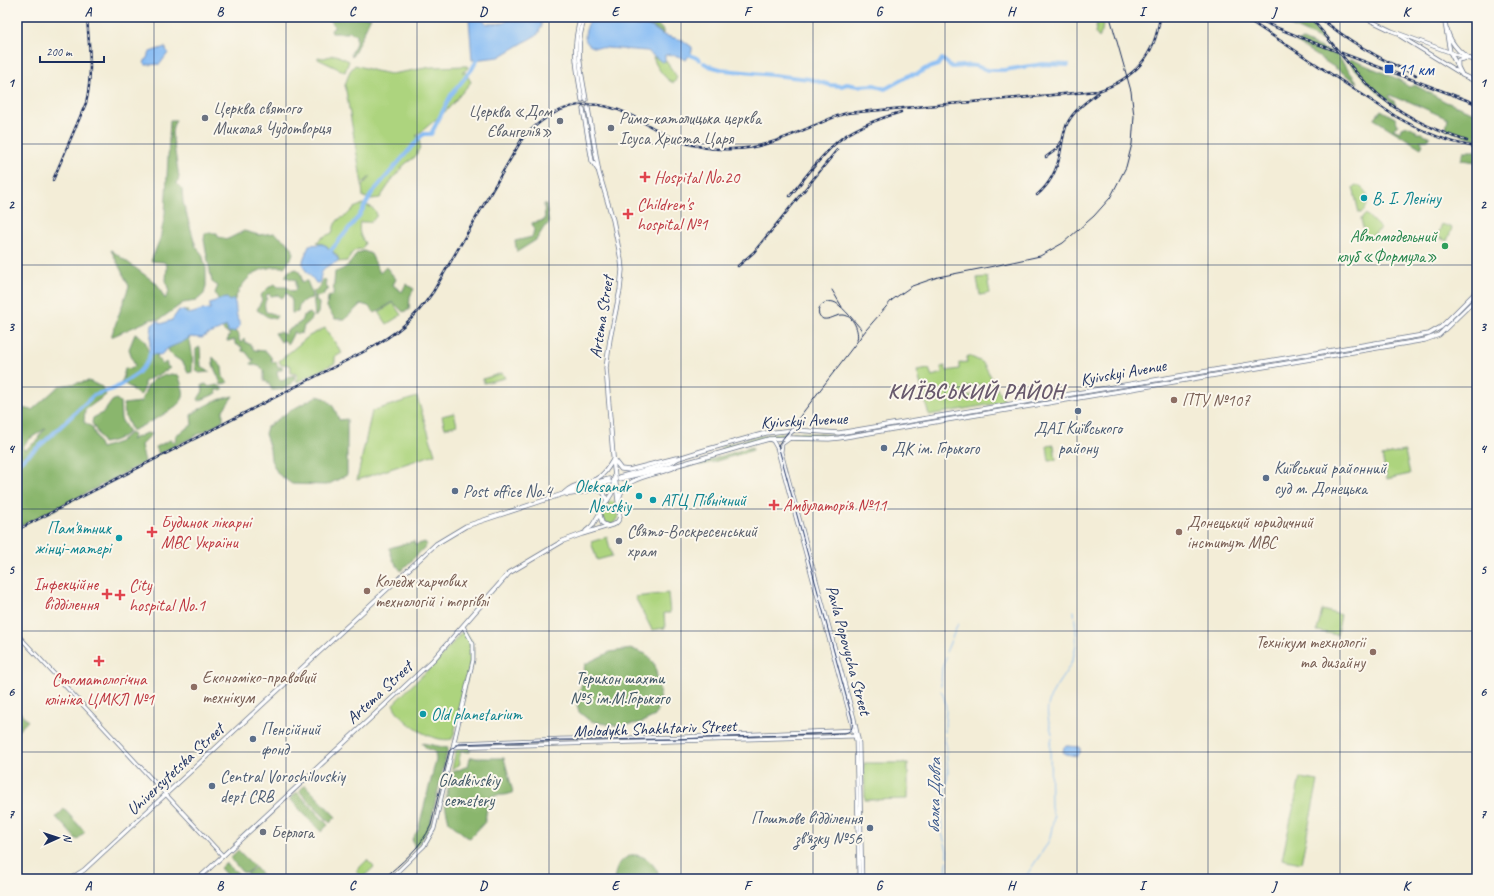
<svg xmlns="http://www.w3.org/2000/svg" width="1494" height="896" font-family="Caveat,sans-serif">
<rect width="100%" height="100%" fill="#fbf7ec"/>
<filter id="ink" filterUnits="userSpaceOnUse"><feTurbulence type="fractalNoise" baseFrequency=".025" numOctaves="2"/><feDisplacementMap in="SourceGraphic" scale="8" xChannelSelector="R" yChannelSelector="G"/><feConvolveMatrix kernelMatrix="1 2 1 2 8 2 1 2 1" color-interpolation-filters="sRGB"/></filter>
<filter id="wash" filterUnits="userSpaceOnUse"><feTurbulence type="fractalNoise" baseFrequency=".012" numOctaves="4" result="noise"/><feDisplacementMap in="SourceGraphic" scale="16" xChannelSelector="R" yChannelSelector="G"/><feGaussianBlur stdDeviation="0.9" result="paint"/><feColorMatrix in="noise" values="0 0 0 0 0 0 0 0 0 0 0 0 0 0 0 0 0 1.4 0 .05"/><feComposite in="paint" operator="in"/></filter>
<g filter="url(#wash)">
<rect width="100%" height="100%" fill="#f3edd7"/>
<g fill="#add47e" stroke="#64826e" fill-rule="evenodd">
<polygon points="1098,17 1104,17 1102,31 1099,38 1095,33"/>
<polygon points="333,55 336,55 349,61 345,72 318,59 318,57 324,58"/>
<path d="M653 57 666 61 677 77 674 83C666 81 655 65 653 57Z"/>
<polygon points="355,65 375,71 391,74 432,67 467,66 468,68 462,73 465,72 471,82 448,109 416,136 419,136 420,147 415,157 405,164 394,177 380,198 371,199 363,197 362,186 371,176 362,184 345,85 350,71"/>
<path d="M1356 185C1369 189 1372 204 1361 213H1359L1353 187Z"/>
<path d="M363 204 371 207 376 212V217L370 222H360C358 231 360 236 365 243L362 249C353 249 351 254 347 261L337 262 339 260C338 255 333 251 328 249L327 246 317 242 323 237 332 233 335 224 339 219 346 216 354 208Z"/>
<polygon points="1366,214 1381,229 1374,234 1365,237 1361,219"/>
<polygon points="1442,224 1452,228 1447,241 1437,237"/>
<polygon points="987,277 990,293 980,295 977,278"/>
<polygon points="393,303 401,315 387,324 379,312"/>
<polygon points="325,328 342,353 335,357 335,363 297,382 297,374 291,373 291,366 286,364 281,365 279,361 309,336"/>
<path d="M969 356 982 362 985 366 1005 402 929 415 917 371 929 369 932 376 942 373 941 367 945 366 947 371 959 369V363L967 362 966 357ZM984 384 985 394 966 396 965 387Z"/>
<polygon points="502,373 505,378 484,383 483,379"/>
<polygon points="417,397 435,454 357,480 372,411"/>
<polygon points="454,413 457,425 445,428 442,416"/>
<polygon points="793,432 831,435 832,436 819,437 792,436 791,434"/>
<polygon points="781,433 783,434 782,436 758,440 721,450 721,447 754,437"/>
<polygon points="1054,445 1056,460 1049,461 1047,446"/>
<polygon points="1405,451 1410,474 1387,479 1382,456"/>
<polygon points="612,501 617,505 618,517 614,523 608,524 603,520 603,513 609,502"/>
<polygon points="607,537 612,556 597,560 591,542"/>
<polygon points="668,593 670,613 664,613 665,628 652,630 635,597"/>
<polygon points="1322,610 1341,615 1337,635 1317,631"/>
<path d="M465 632 471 640 473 653 454 734 452 739C433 744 399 721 393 704L440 658 461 633Z"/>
<polygon points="470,748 470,752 461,751 459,759 460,763 459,765 452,769 456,751 458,749"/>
<polygon points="864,763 908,763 908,799 865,800"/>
<polygon points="1300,778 1318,781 1301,863 1282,859"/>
<polygon points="367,860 374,867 362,878 356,871"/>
</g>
<g fill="#8ab66d" stroke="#527266" fill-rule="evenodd">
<path d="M324 17H371L352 57 351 54 356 43V34H353L350 31 348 33H332L331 30 334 28C334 23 329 18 324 17Z"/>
<polygon points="613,17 653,17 653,20 663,30 663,34 652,26 614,21"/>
<polygon points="1273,17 1305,17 1326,42 1284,23"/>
<polygon points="1303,40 1337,55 1358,83 1296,42"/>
<polygon points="1351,59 1398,79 1409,87 1415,85 1446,102 1477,114 1477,140 1446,129 1448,119 1408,101 1401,100 1390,95 1389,97 1394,101 1396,106 1375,90 1348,61"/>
<polygon points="1381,110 1395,118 1398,125 1393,129 1400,132 1401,128 1408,126 1416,130 1416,133 1422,133 1430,137 1428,140 1420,141 1423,144 1421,148 1374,119"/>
<polygon points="170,120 176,120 173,126 172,133 179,177 177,184 182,189 183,202 196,247 202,254 206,268 206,286 204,294 196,301 183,303 159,320 152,319 111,337 129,286 111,250 157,284 165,299 169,292 166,281 167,266 164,262 151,261 160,239 165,214"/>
<polygon points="1464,151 1477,151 1477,162 1461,160"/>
<polygon points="544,204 546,204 549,224 545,226 536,240 517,252 515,241 532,237 534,230 532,223 545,220"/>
<path d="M244 231 259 235 274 233C290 245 302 248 284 267 279 267 273 266 268 268 251 271 239 286 234 302L222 306 215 293 218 286 212 282 204 240 205 233H217L218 237 228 239Z"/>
<path d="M364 251 371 254 380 273 386 267 396 279 393 285 402 292 406 284 414 289 410 296 409 310 403 312 393 302 375 313 368 306 361 304 345 319H335L327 307 328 297 333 295 335 272C346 269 351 263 357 253Z"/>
<path d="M297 269 301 275 302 282 307 281 311 291 312 298C302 300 299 303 298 312L292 313V301L287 293 282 298 278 295 271 296 269 294 266 295 267 298C264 303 264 306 266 312L271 313 277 316 275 319 268 317 257 310 262 300 260 296 268 288 275 284 278 287H287L291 291 296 290V280L285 277 289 271Z"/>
<polygon points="323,279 326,280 325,286 329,289 324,292 324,295 316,297 316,301 319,303 318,313 315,317 313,292 320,287"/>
<path d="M184 311H189C183 324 191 340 192 353 193 359 192 366 192 372L188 373 183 362C179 360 173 357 170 353 164 345 168 328 171 320L179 317Z"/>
<polygon points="310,313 312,316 309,322 304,326 302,333 297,334 294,332 288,344 284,340 281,342 275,333 280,332 285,335 287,331 301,322 303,316"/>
<path d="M227 325 236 329 235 332H237L239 335V340L241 343 244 339 245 342 251 345 254 350 266 351 271 357 272 362H276L278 367H282V370H278C276 375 278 378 282 381L287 377 295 375C293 388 284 390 272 390L269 384 264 380V371L261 367 251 364 254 359 252 360 246 352 242 351V347L235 344V340L227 341 230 334 225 332 222 329Z"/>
<path d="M135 334C144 337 146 341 148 351L158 353 157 359 160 360 162 365 166 362 167 364V366L170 368C162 374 153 376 144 382V389L140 396 130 387 121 382 123 379 125 368 131 369 135 366 129 349Z"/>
<polygon points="200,347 201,367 210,372 199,373 196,370 196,349"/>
<path d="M213 357 222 367 223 377 228 382 221 385C219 375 211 367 213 357Z"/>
<path d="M172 374 179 376C180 382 185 391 183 397 180 409 143 425 132 431L125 415 123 404 141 402C150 381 149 378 172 374Z"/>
<path d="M89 381 102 387 106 395 85 410 84 422 92 427 101 448 119 442 130 433 134 435 131 440 146 433 152 434 141 445 145 462 56 509 17 527V407L32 410 59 386ZM46 428 39 436 38 440 25 450 22 447C31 436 35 436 46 428Z"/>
<polygon points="206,384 209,387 217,385 224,389 221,391 216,389 217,393 199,401 198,399 203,391 202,385"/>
<path d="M233 396 223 410V420L213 427 159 454 156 447 170 440 175 442 176 435 192 425 191 415C206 404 215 400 233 396Z"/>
<path d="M317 396C330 398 335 408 339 420L347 419V475L327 485 292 484 278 474 271 460 270 449 265 434 267 427 288 412Z"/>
<path d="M116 399 120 402 121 419 129 432C120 439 113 442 103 443L92 423 93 418 104 412 112 401Z"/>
<polygon points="752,447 753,450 700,466 699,463"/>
<polygon points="414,541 415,545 425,542 427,545 401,571 393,560 389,548"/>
<polygon points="632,649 646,654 655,665 661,701 655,716 640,723 617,726 590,721 579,712 575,696 581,688 585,664 610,652"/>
<polygon points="17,709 28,721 17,732"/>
<polygon points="422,743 448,748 429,829 415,848 412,839 418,830 436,760 435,752 426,748"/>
<path d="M474 757 475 758H504L513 792C505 798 495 792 488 799L485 822 470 838 467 837 449 822 445 805 451 773 468 766 470 758Z"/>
<polygon points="305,785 336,817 330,823 299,791"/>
<polygon points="297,792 328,825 321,832 290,799"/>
<polygon points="64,809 85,832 77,840 56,817"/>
<polygon points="238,850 254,866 247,873 242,872 231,859 232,856"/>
<path d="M632 855C646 854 657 866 660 879H614C616 867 620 859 632 855Z"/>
<polygon points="225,863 239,874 240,879 230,879 220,868"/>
<polygon points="255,867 266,879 249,879 247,874"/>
</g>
<g fill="#85bbf4" stroke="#5075a9">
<polygon points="481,17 487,24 504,23 512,17 538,17 542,25 538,34 499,57 472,60 469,18"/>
<path d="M591 17H613L614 22 652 27 663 35 682 40 692 47V51L686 60C679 56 673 54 665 55V61L662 62 647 51 593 47C579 41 587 28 591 17Z"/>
<polygon points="165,47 168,53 160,64 146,65 144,63 150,52"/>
<path d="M322 244 327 246 328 249 333 252 339 260C334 265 326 265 323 270 320 274 321 279 319 283H316C312 276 302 270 303 261 304 256 308 250 309 245Z"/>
<path d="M227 298 230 301 233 299C237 304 235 310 237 316 238 320 240 321 240 326L234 332H228L226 326C218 332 210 332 202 338L190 337C180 346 169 344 161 355L149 354 152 325 157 321 161 324 172 320 179 310 184 311 188 314C196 313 201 309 210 309V303L220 299Z"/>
<polygon points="1067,746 1080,747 1080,753 1077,756 1066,754 1063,752 1064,747"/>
</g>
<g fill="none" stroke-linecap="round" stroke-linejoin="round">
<g stroke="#85bbf4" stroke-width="1">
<polyline points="946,652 958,624"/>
<polyline points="941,686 942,668 946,657"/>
<path d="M941 691C950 707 944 716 945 732"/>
<path d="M1052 734C1050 725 1046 715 1048 706 1051 686 1072 671 1075 651 1078 637 1075 624 1074 611"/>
<polyline points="945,737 948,772 945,800 941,813 942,833 948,854 946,874 947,879"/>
<polyline points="1024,879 1046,846 1050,838 1054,817 1051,807 1050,747 1052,737"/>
</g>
<g stroke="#85bbf4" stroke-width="4">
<polyline points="687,53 700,60"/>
<path d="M704 63 709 66 724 70 810 79 830 85 841 86 847 84 858 86 874 85 885 89 910 75 918 74 925 69 938 65 942 59 952 67C958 67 970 64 975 66 980 67 983 69 988 70"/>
<polyline points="991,70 1004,70 1043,64 1068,65"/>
<polyline points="328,254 359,216 372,193 423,134 431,134 451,95 472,69 479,56"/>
<polyline points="17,464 43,443 94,395 116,388 138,373 148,361 151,350"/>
</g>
</g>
</g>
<g filter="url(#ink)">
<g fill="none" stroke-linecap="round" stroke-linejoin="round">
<g stroke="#c8c7bf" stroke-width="3.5" stroke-dasharray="3.5 2" stroke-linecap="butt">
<polyline points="582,100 583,109"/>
<polyline points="586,100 588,108"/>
</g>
<defs>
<g id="secondary">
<polyline points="1363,17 1392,31 1468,59"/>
<polyline points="1400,36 1460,73"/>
<polyline points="1458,66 1458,60 1464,59"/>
<polyline points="785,438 794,430"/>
<polyline points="769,439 773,441 777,448 851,719 856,741 859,879"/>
<polyline points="789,439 782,444 781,452 854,718 859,743 862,879"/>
<polyline points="17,634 223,856"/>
<polyline points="454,743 561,739 680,737 855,730"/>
<polyline points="453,747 857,736"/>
<polyline points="390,879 424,846 434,829 473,660 473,644 463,626"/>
</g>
<g id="primary">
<path d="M581 17C571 48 577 69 582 100"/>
<path d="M585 17C574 48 581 68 586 100"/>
<polyline points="1444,17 1450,52 1462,75 1477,82"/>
<path d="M1447 30C1451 45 1463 57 1477 62"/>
<polyline points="583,109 592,161 598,170"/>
<polyline points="614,460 621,469 629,470 676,458"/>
<polyline points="619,477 670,463 679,458 705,450 766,433 794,430 839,433 1429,334 1441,327 1477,291"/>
<polyline points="619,479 678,465 769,439 791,438 829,439 839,438 1425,340 1439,335 1477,298"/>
<polyline points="569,492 572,489 609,479"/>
<path d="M564 493C574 483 583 485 596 479 604 475 608 468 613 460"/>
<path d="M566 494C578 496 593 485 604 493L607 502"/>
<path d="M619 500C622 475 657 476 675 467"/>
<polyline points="600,515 602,523 608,526"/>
<polyline points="586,531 592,526 612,493 614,478"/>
<polyline points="70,879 84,870 436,544 466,526 569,492 573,492 610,482"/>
<polyline points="198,879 433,660 509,573 563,541 582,534 615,524 618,521 620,517 614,468 606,368 610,339 620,290 622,270 621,260 613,220 599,173 588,108"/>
</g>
</defs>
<use href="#secondary" stroke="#677288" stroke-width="4.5"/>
<use href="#primary" stroke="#677288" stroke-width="5"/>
<use href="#secondary" stroke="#fff" stroke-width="3"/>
<use href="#primary" stroke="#fff" stroke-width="3.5"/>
<g stroke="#1b2f5e" stroke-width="1">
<polyline points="832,290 842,307"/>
<path d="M857 340C860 332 853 314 842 315 835 315 831 320 823 319 811 311 825 297 836 303 844 308 855 322 861 329L862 333 861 337"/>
<path d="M383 879C401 863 421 848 431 825L449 751 458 744 561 740 676 739 845 733C853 731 853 726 852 718L778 445 866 330 892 300 912 286 938 277 994 266 1040 256 1063 243 1094 216 1110 198 1126 167 1132 144 1134 116 1131 91 1110 17"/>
</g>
<defs>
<g id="rail">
<path d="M1244 17 1395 116C1421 131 1447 143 1477 147"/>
<polyline points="1255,17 1270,25 1307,40 1477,104"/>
<path d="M1310 17C1330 40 1348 65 1369 86 1397 114 1431 129 1467 141"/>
<path d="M1319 17C1348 41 1381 60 1416 75"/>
<polyline points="1046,157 1057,149 1061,142"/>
<path d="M53 180 86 103C93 74 89 46 87 17"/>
<path d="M1037 195C1050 184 1057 170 1060 154 1062 144 1063 134 1067 124 1074 110 1086 102 1098 93"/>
<path d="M790 196C805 178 819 158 837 142 852 129 881 118 901 112"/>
<polyline points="738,266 754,252 837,150"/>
<path d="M17 530 367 350C396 334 414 320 433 292L522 139C552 106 586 94 628 114 646 123 663 135 682 142 698 147 715 150 732 149 761 149 787 137 813 126 825 121 835 116 847 113L1098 91C1134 79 1155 56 1160 17"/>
</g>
</defs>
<use href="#rail" stroke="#1b2f5e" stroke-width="2.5"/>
<use href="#rail" stroke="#fbf7ec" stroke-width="1" stroke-dasharray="3" stroke-linecap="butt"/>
</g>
</g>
<path fill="none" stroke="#1b2f5e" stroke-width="1" stroke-opacity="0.55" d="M154 17V879M286 17V879M417 17V879M549 17V879M681 17V879M813 17V879M945 17V879M1077 17V879M1208 17V879M1340 17V879M17 144H1477M17 265H1477M17 387H1477M17 509H1477M17 631H1477M17 752H1477"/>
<rect fill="#1a4fb4" stroke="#fbf7ec" stroke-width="1.5" x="1384" y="64" width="10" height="10" rx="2"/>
<g fill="#6b7280" stroke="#fbf7ec" stroke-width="1.5">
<circle cx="205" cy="118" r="4"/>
<circle cx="560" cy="121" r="4"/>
<circle cx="611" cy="128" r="4"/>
<circle cx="619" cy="541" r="4"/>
<circle cx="263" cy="832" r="4"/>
</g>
<g fill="#e0444e" stroke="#fbf7ec" stroke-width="1.5">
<path d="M643 171h4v4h4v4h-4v4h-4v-4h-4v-4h4z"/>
<path d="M626 208h4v4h4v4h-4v4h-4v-4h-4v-4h4z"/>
<path d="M772 499h4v4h4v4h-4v4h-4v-4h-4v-4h4z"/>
<path d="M150 526h4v4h4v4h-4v4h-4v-4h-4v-4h4z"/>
<path d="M105 588h4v4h4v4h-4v4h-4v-4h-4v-4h4z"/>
<path d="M118 589h4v4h4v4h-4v4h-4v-4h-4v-4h4z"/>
<path d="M97 655h4v4h4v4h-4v4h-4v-4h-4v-4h4z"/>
</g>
<g fill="#0f9aa8" stroke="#fbf7ec" stroke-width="1.5">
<circle cx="1364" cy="198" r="4"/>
<circle cx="639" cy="496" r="4"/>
<circle cx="653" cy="500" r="4"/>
<circle cx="119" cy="538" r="4"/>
<circle cx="423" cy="714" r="4"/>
</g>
<circle fill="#2e9e5b" stroke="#fbf7ec" stroke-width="1.5" cx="1445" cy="246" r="4"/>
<g fill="#8d6e63" stroke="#fbf7ec" stroke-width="1.5">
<circle cx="1174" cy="400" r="4"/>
<circle cx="1179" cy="532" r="4"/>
<circle cx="367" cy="591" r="4"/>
<circle cx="1373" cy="652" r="4"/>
<circle cx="194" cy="687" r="4"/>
</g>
<g fill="#5c6f8a" stroke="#fbf7ec" stroke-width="1.5">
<circle cx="1078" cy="411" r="4"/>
<circle cx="884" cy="448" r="4"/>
<circle cx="1266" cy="478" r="4"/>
<circle cx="455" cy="491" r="4"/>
<circle cx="253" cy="739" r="4"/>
<circle cx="212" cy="786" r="4"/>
<circle cx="870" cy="828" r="4"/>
</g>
<g text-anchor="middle" stroke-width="4" stroke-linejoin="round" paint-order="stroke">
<g font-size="17" fill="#164399" stroke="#fbf7ec" text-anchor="start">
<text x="1398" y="75">11 км</text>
</g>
<g font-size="17" fill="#5b616d" stroke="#fbf7ec" text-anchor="start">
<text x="213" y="114">Церква святого<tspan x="213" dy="20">Миколая Чудотворця</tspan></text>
<text x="552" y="117" text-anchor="end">Церква «Дом<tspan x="552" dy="20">Євангелія»</tspan></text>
<text x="619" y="124">Римо-католицька церква<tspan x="619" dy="20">Ісуса Христа Царя</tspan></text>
<text x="627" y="537">Свято-Воскресенський<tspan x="627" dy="20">храм</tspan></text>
<text x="271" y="838">Берлога</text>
</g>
<g font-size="17" fill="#be3a42" stroke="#fbf7ec" text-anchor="start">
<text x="654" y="183">Hospital No.20</text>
<text x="637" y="210">Children's<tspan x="637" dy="20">hospital №1</tspan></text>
<text x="783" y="511">Амбулаторія №11</text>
<text x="161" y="528">Будинок лікарні<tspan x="161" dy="20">МВС України</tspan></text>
<text x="98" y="590" text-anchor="end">Інфекційне<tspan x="98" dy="20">відділення</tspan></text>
<text x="129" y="591">City<tspan x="129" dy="20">hospital No.1</tspan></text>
<text x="99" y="685" text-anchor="middle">Стоматологічна<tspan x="99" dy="20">клініка ЦМКЛ №1</tspan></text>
</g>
<g font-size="17" fill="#0d838f" stroke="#fbf7ec" text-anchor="start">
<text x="1372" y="204">В. І. Леніну</text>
<text x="631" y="492" text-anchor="end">Oleksandr<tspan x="631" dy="20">Nevskiy</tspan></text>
<text x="661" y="506">АТЦ Північний</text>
<text x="111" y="534" text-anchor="end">Пам'ятник<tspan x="111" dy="20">жінці-матері</tspan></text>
<text x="431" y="720">Old planetarium</text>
</g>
<g font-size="17" fill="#27864d" stroke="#fbf7ec" text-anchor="end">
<text x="1437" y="242">Автомодельний<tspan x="1437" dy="20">клуб «Формула»</tspan></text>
</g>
<g font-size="17" fill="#1b2f5e" stroke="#fbf7ec">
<text transform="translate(601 317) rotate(-81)" y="6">Artema Street</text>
<text transform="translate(1123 372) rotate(-10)" y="6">Kyivskyi Avenue</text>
<text transform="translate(804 420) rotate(-3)" y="6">Kyivskyi Avenue</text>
<text transform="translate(849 650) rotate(75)" y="6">Pavla Popovycha Street</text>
<text transform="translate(379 692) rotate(-43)" y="6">Artema Street</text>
<text transform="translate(655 728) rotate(-2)" y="6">Molodykh Shakhtariv Street</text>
<text transform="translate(175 769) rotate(-43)" y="6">Universytetska Street</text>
</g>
<g font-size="17" fill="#785e54" stroke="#fbf7ec" text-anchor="start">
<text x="1182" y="406">ПТУ №107</text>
<text x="1187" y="528">Донецький юридичний<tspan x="1187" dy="20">інститут МВС</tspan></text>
<text x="375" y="587">Коледж харчових<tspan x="375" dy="20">технологій і торгівлі</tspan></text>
<text x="1365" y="648" text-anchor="end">Технікум технологіі<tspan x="1365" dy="20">та дизайну</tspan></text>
<text x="202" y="683">Економіко-правовий<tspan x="202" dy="20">технікум</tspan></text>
</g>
<g font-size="17" fill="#4e5e75" stroke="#fbf7ec" text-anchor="start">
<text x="1078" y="434" text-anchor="middle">ДАІ Київського<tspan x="1078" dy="20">району</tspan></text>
<text x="892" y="454">ДК ім. Горького</text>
<text x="1274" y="474">Київський районний<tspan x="1274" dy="20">суд м. Донецька</tspan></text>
<text x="463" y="497">Post office No.4</text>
<text x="261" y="735">Пенсійний<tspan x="261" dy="20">фонд</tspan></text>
<text x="220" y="782">Central Voroshilovskiy<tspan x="220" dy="20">dept CRB</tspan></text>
<text x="862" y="824" text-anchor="end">Поштове відділення<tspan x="862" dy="20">зв'язку №56</tspan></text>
</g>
<g font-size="17" fill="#405866" stroke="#fbf7ec">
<text x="620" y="684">Терикон шахти<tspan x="620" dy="20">№5 ім.М.Горького</tspan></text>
<text x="469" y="786">Gladkivskiy<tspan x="469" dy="20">cemetery</tspan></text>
</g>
<g font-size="18" font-style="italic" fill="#3b598b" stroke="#fbf7ec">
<text transform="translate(934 796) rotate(-89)" y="6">балка Довга</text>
</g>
<g font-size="21" font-weight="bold" letter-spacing="1" fill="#685a6d" stroke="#fbf7ec">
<text x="976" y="398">КИЇВСЬКИЙ РАЙОН</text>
</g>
</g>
<rect width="1494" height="896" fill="none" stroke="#fbf7ec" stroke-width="44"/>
<g transform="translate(58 838) rotate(87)" stroke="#fbf7ec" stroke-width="3" paint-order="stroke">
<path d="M0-3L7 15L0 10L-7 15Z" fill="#1b2f5e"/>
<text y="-6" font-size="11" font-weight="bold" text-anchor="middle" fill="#1b2f5e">N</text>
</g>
<path d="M40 56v6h64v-6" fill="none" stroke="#1b2f5e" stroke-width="2"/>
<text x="46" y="56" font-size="12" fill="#1b2f5e" stroke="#fbf7ec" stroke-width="3" paint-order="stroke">200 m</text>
<rect x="22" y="22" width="1450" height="852" fill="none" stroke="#1b2f5e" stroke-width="1.5"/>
<g font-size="13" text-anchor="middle" font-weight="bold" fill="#1b2f5e">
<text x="88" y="16">A</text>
<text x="220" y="16">B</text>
<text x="352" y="16">C</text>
<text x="483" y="16">D</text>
<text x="615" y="16">E</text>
<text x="747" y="16">F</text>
<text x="879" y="16">G</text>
<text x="1011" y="16">H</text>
<text x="1142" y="16">I</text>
<text x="1274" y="16">J</text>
<text x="1406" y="16">K</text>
<text x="11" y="87">1</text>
<text x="1483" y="87">1</text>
<text x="11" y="209">2</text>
<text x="1483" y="209">2</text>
<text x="11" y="331">3</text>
<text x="1483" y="331">3</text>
<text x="11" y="453">4</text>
<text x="1483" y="453">4</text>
<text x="11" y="574">5</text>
<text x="1483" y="574">5</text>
<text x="11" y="696">6</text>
<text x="1483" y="696">6</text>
<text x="11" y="818">7</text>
<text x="1483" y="818">7</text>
<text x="88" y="890">A</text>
<text x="220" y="890">B</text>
<text x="352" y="890">C</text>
<text x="483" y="890">D</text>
<text x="615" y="890">E</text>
<text x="747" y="890">F</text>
<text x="879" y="890">G</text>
<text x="1011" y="890">H</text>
<text x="1142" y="890">I</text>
<text x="1274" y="890">J</text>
<text x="1406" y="890">K</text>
</g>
</svg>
